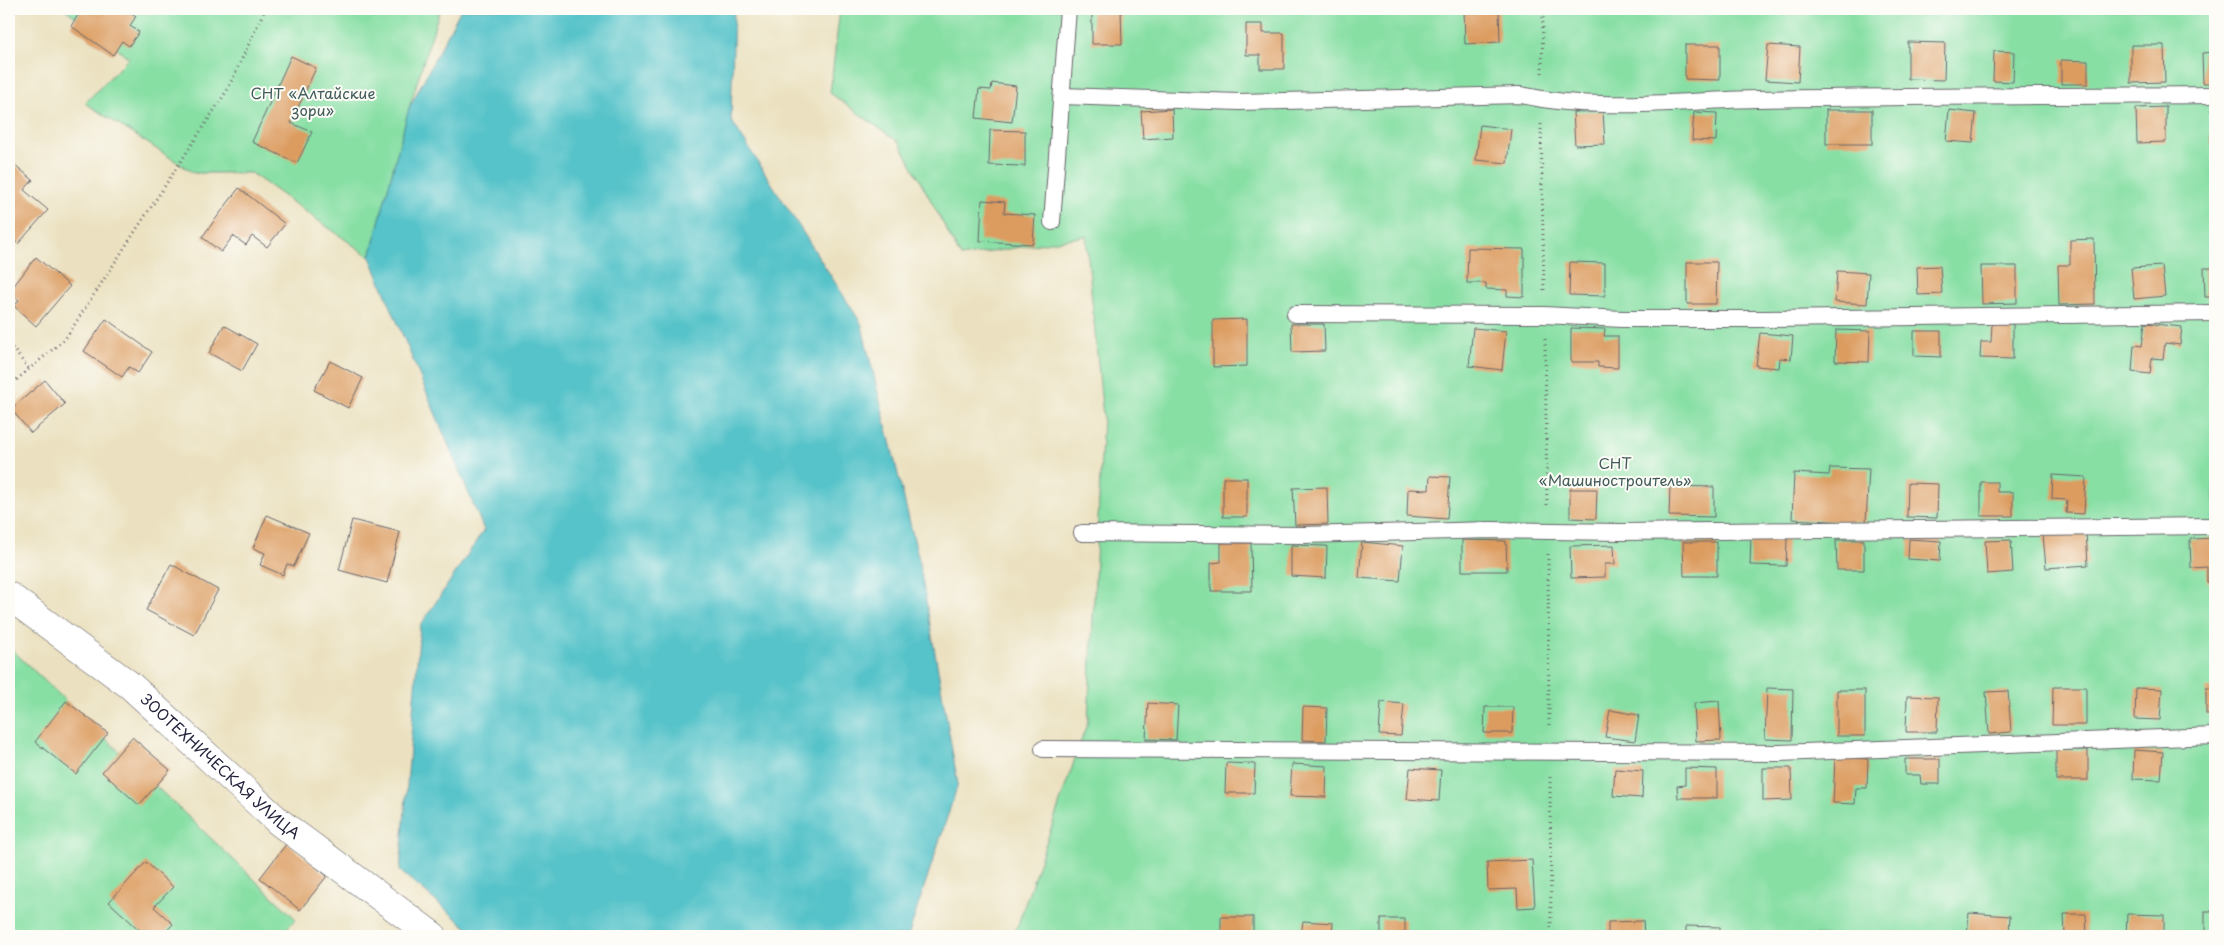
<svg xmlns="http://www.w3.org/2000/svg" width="2224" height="945" font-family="'Playpen Sans',sans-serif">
<rect width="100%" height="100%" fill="#fdfcf7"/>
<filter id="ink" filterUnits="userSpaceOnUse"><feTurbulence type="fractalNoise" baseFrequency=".02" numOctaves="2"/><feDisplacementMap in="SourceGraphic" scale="10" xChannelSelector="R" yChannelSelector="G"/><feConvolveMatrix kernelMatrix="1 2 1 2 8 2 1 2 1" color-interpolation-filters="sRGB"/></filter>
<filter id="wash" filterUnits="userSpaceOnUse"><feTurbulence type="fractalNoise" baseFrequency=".0096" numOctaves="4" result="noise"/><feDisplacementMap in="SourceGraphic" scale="20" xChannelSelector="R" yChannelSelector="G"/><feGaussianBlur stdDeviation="1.12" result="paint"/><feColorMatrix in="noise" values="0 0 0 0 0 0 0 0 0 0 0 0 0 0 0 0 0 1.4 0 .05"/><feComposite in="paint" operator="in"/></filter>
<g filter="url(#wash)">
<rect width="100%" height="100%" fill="#ebe1c0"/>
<g fill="#87dfa4" stroke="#548070">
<polygon points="65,9 440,9 409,108 370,257 251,173 194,173 85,103 129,58"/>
<polygon points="840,9 2215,9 2215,936 1014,936 1088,721 1103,417 1086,236 961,257 900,143 830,93"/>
<polygon points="9,647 296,919 279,936 9,936"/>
</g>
<polygon fill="#55c3c9" stroke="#3c7282" points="461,9 734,9 731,120 861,323 918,556 958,784 908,936 477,936 400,871 420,626 484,530 370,257 409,108"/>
<g id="blocks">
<g fill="#dc9c61">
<polygon points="82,9 126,9 136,16 130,26 139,32 129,46 122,41 113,55 71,26"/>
<polygon points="1092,9 1121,9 1122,44 1092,44"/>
<polygon points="1464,9 1499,9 1500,42 1465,44"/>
<polygon points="1246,24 1263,24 1263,33 1284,33 1284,69 1260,69 1260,55 1246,55"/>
<polygon points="1908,42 1945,43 1944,80 1908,79"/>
<polygon points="1685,45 1720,45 1720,80 1685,79"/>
<polygon points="1768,45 1800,47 1798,82 1765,80"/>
<polygon points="2131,45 2164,45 2165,82 2131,83"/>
<polygon points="1994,51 2014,52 2013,82 1993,81"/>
<polygon points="2215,52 2215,83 2203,83 2202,53"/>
<polygon points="291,56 316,68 291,123 312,132 297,163 252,142"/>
<polygon points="2061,60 2088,61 2088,84 2061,84"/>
<polygon points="992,83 1016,86 1012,122 976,118 979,89 991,90"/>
<polygon points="2166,107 2166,142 2137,143 2136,108"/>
<polygon points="1172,109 1173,137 1143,139 1141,111"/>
<polygon points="2212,109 2215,109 2215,145 2211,145"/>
<rect x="1826" y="110" width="46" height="34"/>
<polygon points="1949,110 1976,113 1973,143 1946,141"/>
<polygon points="1603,111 1605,144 1575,145 1573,112"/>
<polygon points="1694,112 1717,113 1716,141 1692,140"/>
<polygon points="1480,125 1511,129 1507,163 1476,160"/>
<polygon points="990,130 1025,131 1025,166 989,165"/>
<polygon points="9,160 33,180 24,190 48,210 18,244 9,236"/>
<polygon points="239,188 285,224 267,247 252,236 246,245 233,236 221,252 202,237"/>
<polygon points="982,200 1005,202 1004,213 1035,215 1033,244 980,241"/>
<polygon points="2094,239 2095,304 2059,305 2058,265 2070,265 2070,240"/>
<polygon points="1468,248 1524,249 1524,297 1507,296 1507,290 1486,289 1486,283 1467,283"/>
<polygon points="36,257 70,286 36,326 14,306 19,300 9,292"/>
<polygon points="1570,262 1605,263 1605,296 1569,295"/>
<polygon points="1687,262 1717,262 1716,304 1687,304"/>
<polygon points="1940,266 1942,294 1918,295 1917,267"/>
<polygon points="1981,266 2017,266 2017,303 1982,304"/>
<polygon points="2162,266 2165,296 2134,299 2131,268"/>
<polygon points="2204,268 2215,268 2215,297 2205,297"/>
<polygon points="1837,271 1869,273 1867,304 1835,302"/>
<polygon points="106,319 152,352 138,373 129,367 122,377 84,351"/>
<polygon points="1247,319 1247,366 1213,367 1213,320"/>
<polygon points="1992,323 2013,324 2013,359 1980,358 1981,342 1991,342"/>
<polygon points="2145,323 2182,327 2180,345 2165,343 2163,359 2152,358 2150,374 2132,372 2134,345 2142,346"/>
<polygon points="1291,324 1324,324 1325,351 1292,352"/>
<polygon points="224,325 257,344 242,371 209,353"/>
<polygon points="1473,328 1506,331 1502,370 1469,366"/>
<polygon points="1571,328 1605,329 1604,336 1618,336 1618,368 1598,367 1598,362 1571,362"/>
<polygon points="1836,330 1870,331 1869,362 1835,361"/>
<polygon points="1914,331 1941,331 1941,357 1914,356"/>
<polygon points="1760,333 1793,336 1791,359 1780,358 1779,368 1756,366"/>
<polygon points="330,361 363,378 348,408 314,390"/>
<polygon points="45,380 65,404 31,433 11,409"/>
<polygon points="1830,468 1869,469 1866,523 1792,519 1794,473 1829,475"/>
<polygon points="2053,475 2086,477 2084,514 2066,513 2067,500 2052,499"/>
<polygon points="1430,476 1450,477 1447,519 1407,516 1408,489 1429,490"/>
<rect x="1223" y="478" width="24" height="39"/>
<polygon points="1981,482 1997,482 1997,492 2013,492 2013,516 1981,516"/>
<polygon points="1908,483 1938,484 1937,518 1907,517"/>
<polygon points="1670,486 1714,487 1714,517 1669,516"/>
<polygon points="1327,487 1328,524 1295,525 1293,488"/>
<polygon points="1570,489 1597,489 1596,519 1570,518"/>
<polygon points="267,515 309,533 294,566 287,564 283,575 260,565 265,553 253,548"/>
<polygon points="352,520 400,532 387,583 339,570"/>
<polygon points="2086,532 2088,565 2046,568 2043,535"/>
<polygon points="1751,538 1787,539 1786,566 1750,565"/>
<polygon points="2215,538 2215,582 2207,582 2207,567 2191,568 2190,539"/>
<polygon points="1909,539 1941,541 1940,561 1908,559"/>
<polygon points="1462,540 1506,541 1507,571 1462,571"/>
<polygon points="1836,540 1864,540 1864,570 1837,570"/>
<polygon points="2011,540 2013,572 1987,574 1985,541"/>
<polygon points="1362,542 1403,546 1400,581 1359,578"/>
<polygon points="1683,542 1717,542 1717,576 1684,576"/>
<polygon points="1221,543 1251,543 1252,591 1211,591 1211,563 1221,562"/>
<polygon points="1291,545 1327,546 1326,578 1291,576"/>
<polygon points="1614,545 1615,564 1605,564 1605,577 1571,578 1570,546"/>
<polygon points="171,564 218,590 194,635 146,610"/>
<polygon points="2053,687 2086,687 2086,725 2052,725"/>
<polygon points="1767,688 1793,689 1792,740 1765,739"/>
<polygon points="2136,688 2162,689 2160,720 2135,719"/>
<rect x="2206" y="688" width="9" height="26"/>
<rect x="1837" y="690" width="28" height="46"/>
<polygon points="2008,691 2011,732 1989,734 1986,692"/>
<polygon points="1907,696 1938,697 1937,732 1906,732"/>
<polygon points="66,701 108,733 76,774 35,742"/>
<polygon points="1719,701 1721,740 1696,741 1694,703"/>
<polygon points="1381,702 1404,704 1401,736 1379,735"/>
<polygon points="1148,703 1178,705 1176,740 1146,739"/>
<polygon points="1303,707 1327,708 1326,741 1302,740"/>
<polygon points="1485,707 1513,707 1512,733 1484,733"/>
<polygon points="1610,710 1639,715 1635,741 1605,737"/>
<polygon points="132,737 170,770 139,805 102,772"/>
<rect x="2056" y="750" width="32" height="30"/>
<polygon points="2134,750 2163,752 2161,780 2133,779"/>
<polygon points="1835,757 1868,759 1867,788 1856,788 1855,804 1833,803"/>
<polygon points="1905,759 1940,759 1940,784 1921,784 1920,775 1905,775"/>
<polygon points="1226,763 1255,764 1254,793 1225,793"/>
<polygon points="1292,764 1327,766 1326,797 1290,796"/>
<polygon points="1410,768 1441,770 1439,801 1407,799"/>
<polygon points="1685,768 1717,769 1717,798 1678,798 1677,786 1685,785"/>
<polygon points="1763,768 1791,768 1792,800 1763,801"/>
<polygon points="1615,769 1643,771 1642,798 1613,796"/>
<polygon points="287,843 327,876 300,910 260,878"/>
<polygon points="1532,860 1535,907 1518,908 1517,889 1488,890 1487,862"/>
<polygon points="146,862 173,887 154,907 173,924 162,936 146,936 109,902"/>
<rect x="2205" y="911" width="10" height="25"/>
<polygon points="1969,913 2010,916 2009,936 1967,936"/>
<polygon points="2064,914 2086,914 2087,936 2065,936"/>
<polygon points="2127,914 2164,915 2164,936 2126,936"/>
<rect x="1221" y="917" width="32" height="19"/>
<rect x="1381" y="919" width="24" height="17"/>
<polygon points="1303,921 1333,923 1332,936 1301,936"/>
<polygon points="1643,921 1644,936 1608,936 1608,922"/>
<polygon points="1686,926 1720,927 1720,936 1686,936"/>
</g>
</g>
</g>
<g filter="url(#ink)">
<use href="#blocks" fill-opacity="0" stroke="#68656a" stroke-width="1"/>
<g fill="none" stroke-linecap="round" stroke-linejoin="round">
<defs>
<g id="lane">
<path d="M1062 96 1239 102 1521 95C1597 112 1678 101 1755 99 1908 96 2062 96 2215 95"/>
<polyline points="1052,222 1068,9"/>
<polyline points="1295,314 1544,315 1622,319 1766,319 2215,313"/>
<polyline points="1082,533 1303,535 1491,530 1621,532 2215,526"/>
<polyline points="1043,749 1779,753 2215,736"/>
</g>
<g id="street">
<path id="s1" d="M9 596 131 686 279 822 433 936"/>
</g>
</defs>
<use href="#lane" stroke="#68656a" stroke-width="18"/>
<use href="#street" stroke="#68656a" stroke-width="29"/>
<g stroke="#68656a" stroke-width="3" stroke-dasharray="1 4" stroke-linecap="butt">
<polyline points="1542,73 1543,9"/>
<polyline points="1541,124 1544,291"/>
<polyline points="1545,339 1547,506"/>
<polyline points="9,344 29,369"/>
<polyline points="9,386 65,339 228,89 265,9"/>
<polyline points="1548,554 1549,728"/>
<polyline points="1550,777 1551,936"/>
<polyline points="9,930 14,936"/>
</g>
<use href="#lane" stroke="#fff" stroke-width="16"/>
<use href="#street" stroke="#fff" stroke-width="28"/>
</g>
</g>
<g text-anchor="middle" stroke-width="4" stroke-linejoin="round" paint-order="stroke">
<g font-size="15" fill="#405b5a" stroke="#fdfcf7">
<text x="313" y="99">СНТ «Алтайские<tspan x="313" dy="17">зори»</tspan></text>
<text x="1615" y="469">СНТ<tspan x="1615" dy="17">«Машиностроитель»</tspan></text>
</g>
<g font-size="15" fill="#22223b" stroke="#fdfcf7">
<text dy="5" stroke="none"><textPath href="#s1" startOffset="272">ЗООТЕХНИЧЕСКАЯ УЛИЦА</textPath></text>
</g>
</g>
<rect width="2224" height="945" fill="none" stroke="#fdfcf7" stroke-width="30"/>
</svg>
